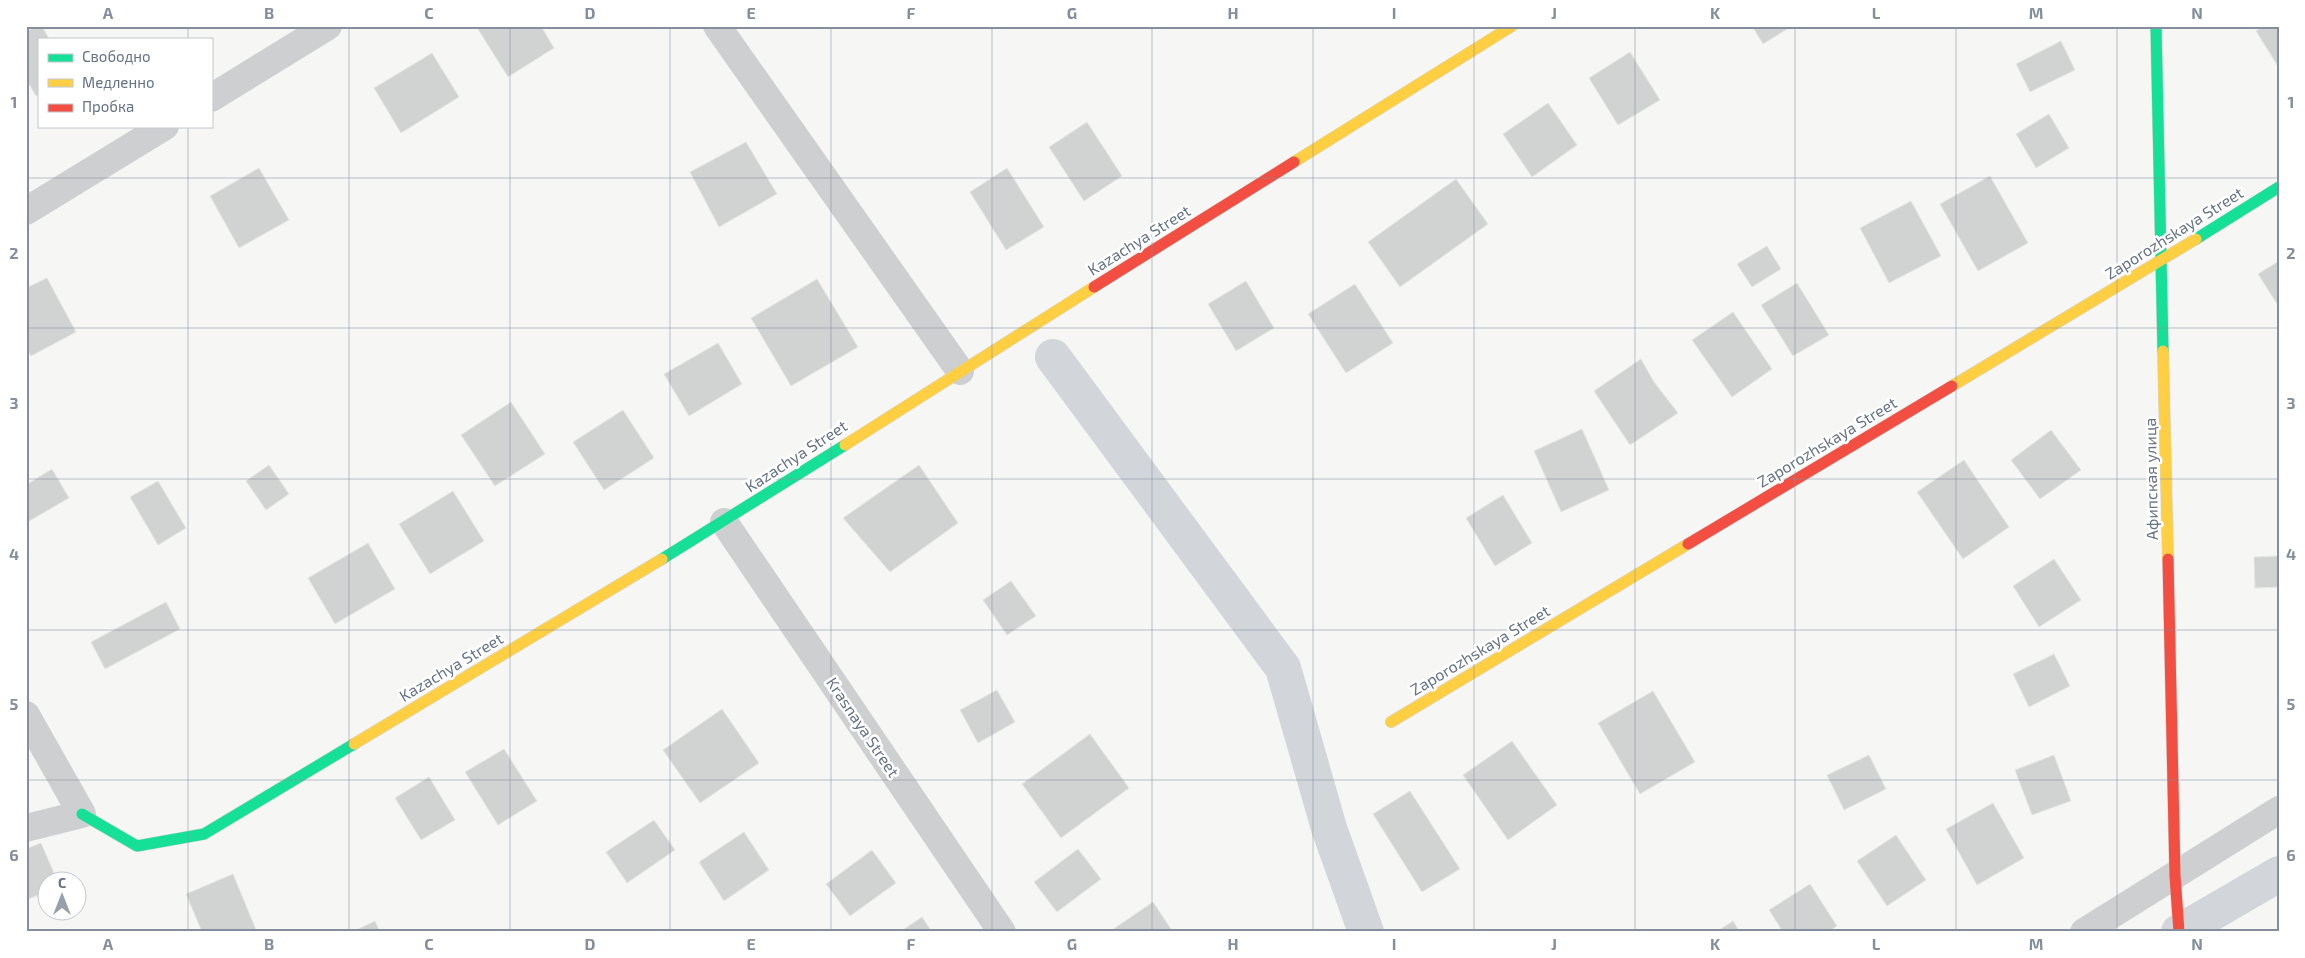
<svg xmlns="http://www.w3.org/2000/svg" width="2305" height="958" font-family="'Exo 2',sans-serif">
<rect width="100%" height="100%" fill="#f6f6f5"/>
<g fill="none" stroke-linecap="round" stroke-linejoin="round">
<g stroke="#d2d6db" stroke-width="36">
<polyline points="1053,357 1283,668 1329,828 1366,932"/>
<polyline points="2179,932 2279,874"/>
</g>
</g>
<g fill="#d1d2d2" stroke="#e6e6e5">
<polygon points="36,26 42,26 49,39 39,39 39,94 36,96 26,79 26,32"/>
<polygon points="476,26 541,26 554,48 508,77"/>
<polygon points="1752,26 1792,26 1763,44"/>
<polygon points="2264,26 2279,26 2279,68 2256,31"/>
<polygon points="2061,41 2075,70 2030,92 2016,64"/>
<polygon points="1630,52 1660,100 1618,125 1589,78"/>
<polygon points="432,53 459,97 401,133 374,88"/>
<polygon points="1548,103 1577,145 1532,177 1503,134"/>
<polygon points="2049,114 2069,148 2036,168 2016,134"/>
<polygon points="1087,122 1122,176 1084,201 1049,147"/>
<polygon points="746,142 777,194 719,227 690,172"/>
<polygon points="259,168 289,220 239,248 210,196"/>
<polygon points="1007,168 1044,227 1006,250 970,192"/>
<polygon points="1990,176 2028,243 1978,271 1940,204"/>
<polygon points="1456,179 1488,224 1400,287 1368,242"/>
<polygon points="1911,201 1941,256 1889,283 1860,228"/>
<polygon points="1767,246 1781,269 1752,287 1737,264"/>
<polygon points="2279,261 2279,307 2258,274"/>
<polygon points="47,278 76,332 31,356 26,348 26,288"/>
<polygon points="817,279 858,347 791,386 751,318"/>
<polygon points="1246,281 1274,328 1236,351 1208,304"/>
<polygon points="1797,283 1829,335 1793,356 1761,305"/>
<polygon points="1355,284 1393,343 1346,373 1308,314"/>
<polygon points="1733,312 1772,369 1732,397 1692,340"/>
<polygon points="718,343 742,384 689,416 664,374"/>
<polygon points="1641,359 1654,382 1678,413 1630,445 1594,391"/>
<polygon points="511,402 545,454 495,486 461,435"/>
<polygon points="623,410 654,458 604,490 573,442"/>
<polygon points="1582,429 1609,490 1561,512 1534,451"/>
<polygon points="2051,430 2081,470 2040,499 2011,460"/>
<polygon points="1964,460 2009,527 1963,559 1917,492"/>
<polygon points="269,465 289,494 266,510 246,481"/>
<polygon points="919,465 958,523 890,572 843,518"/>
<polygon points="52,469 69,498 26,523 26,485"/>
<polygon points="158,481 186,528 158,545 130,497"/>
<polygon points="453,491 484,541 430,574 399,524"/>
<polygon points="1503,495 1532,543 1495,566 1466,518"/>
<polygon points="368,543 395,589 335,624 308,578"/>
<polygon points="2279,556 2279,587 2255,588 2254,557"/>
<polygon points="2054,559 2081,600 2039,627 2013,586"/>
<polygon points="1011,581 1036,616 1007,635 983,600"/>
<polygon points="166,602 180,629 105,669 91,642"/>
<polygon points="2054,654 2070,686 2029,707 2013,674"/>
<polygon points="997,690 1015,722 978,743 960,710"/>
<polygon points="1653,691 1695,762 1640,794 1598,723"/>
<polygon points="722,709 759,763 700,803 663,750"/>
<polygon points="1090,734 1129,788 1061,838 1022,784"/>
<polygon points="1512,741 1557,805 1508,840 1463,775"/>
<polygon points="504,749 537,801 498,825 465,772"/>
<polygon points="1869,755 1886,789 1844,810 1827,775"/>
<polygon points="2054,755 2071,801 2032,815 2015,770"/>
<polygon points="429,777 455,820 421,840 395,798"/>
<polygon points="1410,791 1460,869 1422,892 1373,814"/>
<polygon points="1993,803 2024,858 1977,885 1946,829"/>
<polygon points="654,820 675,850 627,883 606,852"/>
<polygon points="744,832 769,870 724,901 699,862"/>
<polygon points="1896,835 1926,880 1887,906 1857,861"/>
<polygon points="41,843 57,880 48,880 48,891 26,900 26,849"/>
<polygon points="1078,849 1101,879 1057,912 1034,882"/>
<polygon points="872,850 896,883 850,916 826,884"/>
<polygon points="233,874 257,932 202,932 186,894"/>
<polygon points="1810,884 1837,926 1828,932 1783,932 1769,910"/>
<polygon points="1153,902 1173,932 1109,932"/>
<polygon points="922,917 932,932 900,932"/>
<polygon points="375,921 380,932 352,932"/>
<polygon points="1733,921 1740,932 1716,932"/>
</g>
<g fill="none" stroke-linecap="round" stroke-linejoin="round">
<defs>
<g id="fast">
<polyline points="2156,26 2163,351"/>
<polyline points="2196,239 2279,187"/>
<polyline points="662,559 845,445"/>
<polyline points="82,814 137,846 204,834 354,744"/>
</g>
<g id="slow">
<polyline points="1294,162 1512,26"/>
<polyline points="2163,351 2168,559"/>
<polyline points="1952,386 2196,239"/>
<polyline points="845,445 1094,287"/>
<polyline points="1391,722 1688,544"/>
<polyline points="354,744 662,559"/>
</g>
<g id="jam">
<polyline points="1094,287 1294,162"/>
<polyline points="1688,544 1952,386"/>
<polyline points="2168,559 2175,876 2179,932"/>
</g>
</defs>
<use href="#fast" stroke="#d3d4d4" stroke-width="12"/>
<use href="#slow" stroke="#d3d4d4" stroke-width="12"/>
<use href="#jam" stroke="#d3d4d4" stroke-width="12"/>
<g stroke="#cecfd0" stroke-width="28">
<polyline points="717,26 960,371"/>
<polyline points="211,98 328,26"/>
<polyline points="26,211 165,126"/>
<polyline points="724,522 1002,932"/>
<polyline points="26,715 82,814 26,828"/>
<polyline points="2084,932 2279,810"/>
</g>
<use href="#fast" stroke="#16e098" stroke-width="11"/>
<use href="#slow" stroke="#ffcf43" stroke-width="11"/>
<use href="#jam" stroke="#f24e42" stroke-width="11"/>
</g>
<path fill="none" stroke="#848e9c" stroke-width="1" stroke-opacity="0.55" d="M188 26V39M349 26V932M510 26V932M670 26V932M831 26V932M992 26V932M1152 26V932M1313 26V932M1474 26V932M1635 26V932M1795 26V932M1956 26V932M2117 26V932M188 126V932M26 178H2279M26 328H2279M26 479H2279M26 630H2279M26 780H2279"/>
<g text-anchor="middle" stroke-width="5" stroke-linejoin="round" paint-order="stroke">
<g font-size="16" fill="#667285" stroke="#fff">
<text transform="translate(2174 233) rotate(-32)" y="6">Zaporozhskaya Street</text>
<text transform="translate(1139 240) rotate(-32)" y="6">Kazachya Street</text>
<text transform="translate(1827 442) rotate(-31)" y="6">Zaporozhskaya Street</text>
<text transform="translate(796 456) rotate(-33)" y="6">Kazachya Street</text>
<text transform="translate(2151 479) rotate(-91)" y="6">Афипская улица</text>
<text transform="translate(1480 650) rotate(-31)" y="6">Zaporozhskaya Street</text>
<text transform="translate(451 667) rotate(-31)" y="6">Kazachya Street</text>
<text transform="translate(863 727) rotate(56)" y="6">Krasnaya Street</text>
</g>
</g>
<rect width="2305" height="958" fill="none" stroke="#ffffff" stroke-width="55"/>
<rect x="38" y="38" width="175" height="90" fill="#ffffff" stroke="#c2c7ce"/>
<rect x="48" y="54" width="25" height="8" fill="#16e098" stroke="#c2c7ce"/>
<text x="82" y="62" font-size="15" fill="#667285">Свободно</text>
<rect x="48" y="79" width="25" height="8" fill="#ffcf43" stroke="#c2c7ce"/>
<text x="82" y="88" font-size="15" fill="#667285">Медленно</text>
<rect x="48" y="104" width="25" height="8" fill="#f24e42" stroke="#c2c7ce"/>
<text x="82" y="112" font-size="15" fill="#667285">Пробка</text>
<g transform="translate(62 896)"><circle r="24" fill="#ffffff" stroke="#c2c7ce"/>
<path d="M0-4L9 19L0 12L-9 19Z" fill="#98a0ac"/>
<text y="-8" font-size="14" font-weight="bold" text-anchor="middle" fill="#667285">С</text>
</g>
<rect x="28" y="28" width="2250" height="902" fill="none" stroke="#848e9c" stroke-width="2"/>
<g font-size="16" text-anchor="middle" font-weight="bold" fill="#848e9c">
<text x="108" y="19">A</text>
<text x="269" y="19">B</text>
<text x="429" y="19">C</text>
<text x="590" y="19">D</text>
<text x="751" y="19">E</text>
<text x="911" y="19">F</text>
<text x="1072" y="19">G</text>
<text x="1233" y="19">H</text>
<text x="1394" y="19">I</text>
<text x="1554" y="19">J</text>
<text x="1715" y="19">K</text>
<text x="1876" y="19">L</text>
<text x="2036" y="19">M</text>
<text x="2197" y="19">N</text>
<text x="14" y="108">1</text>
<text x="2291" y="108">1</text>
<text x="14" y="259">2</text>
<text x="2291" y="259">2</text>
<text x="14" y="409">3</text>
<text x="2291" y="409">3</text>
<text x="14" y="560">4</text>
<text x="2291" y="560">4</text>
<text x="14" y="710">5</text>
<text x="2291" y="710">5</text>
<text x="14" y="861">6</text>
<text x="2291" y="861">6</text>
<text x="108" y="950">A</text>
<text x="269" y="950">B</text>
<text x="429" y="950">C</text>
<text x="590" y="950">D</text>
<text x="751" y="950">E</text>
<text x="911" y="950">F</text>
<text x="1072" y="950">G</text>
<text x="1233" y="950">H</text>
<text x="1394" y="950">I</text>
<text x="1554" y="950">J</text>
<text x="1715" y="950">K</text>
<text x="1876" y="950">L</text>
<text x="2036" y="950">M</text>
<text x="2197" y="950">N</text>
</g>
</svg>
